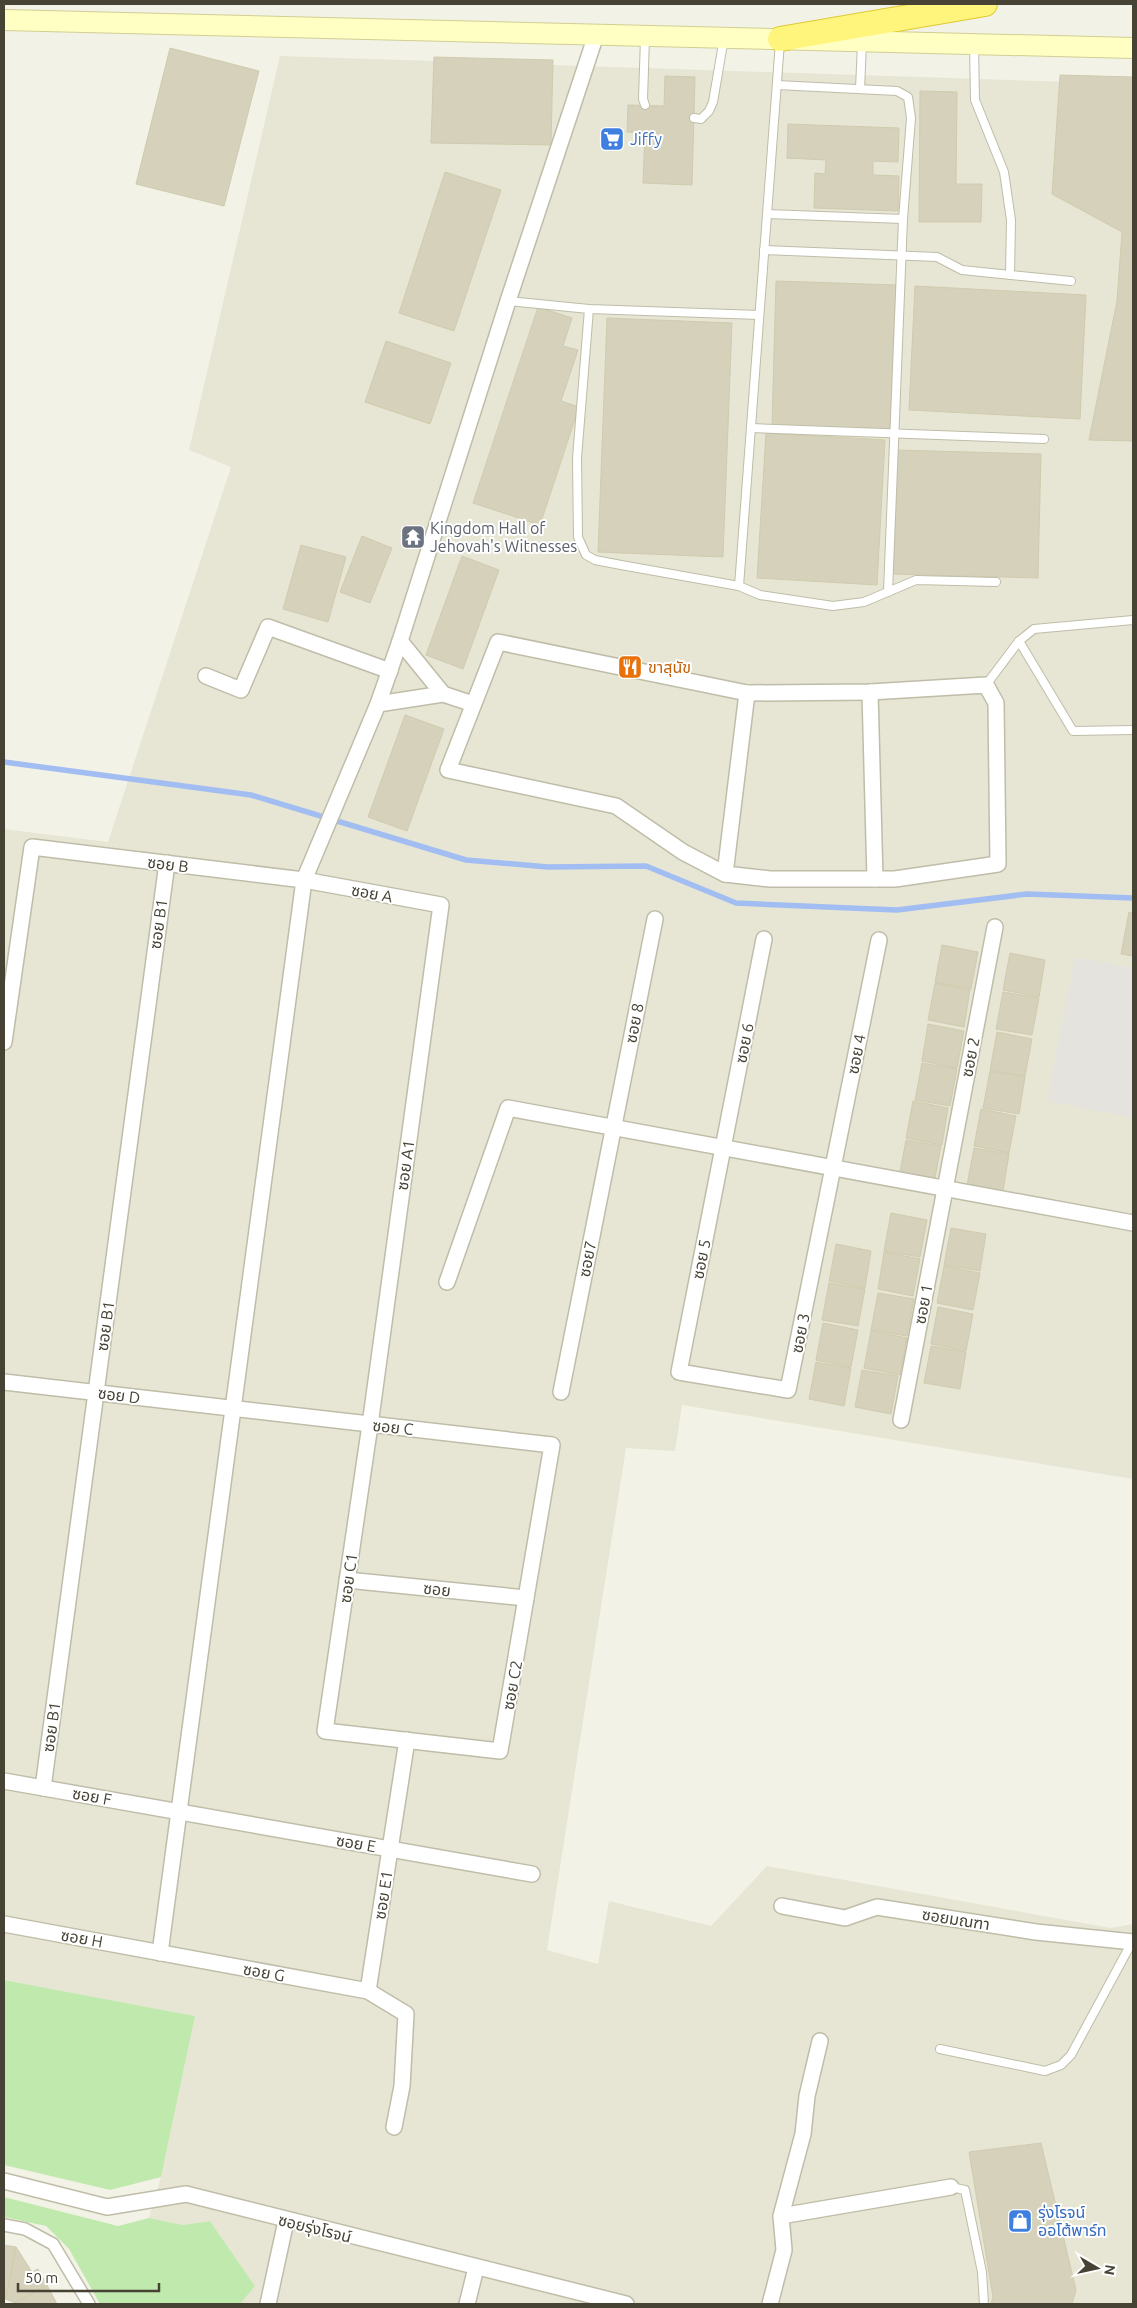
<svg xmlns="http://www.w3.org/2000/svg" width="1137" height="2308" font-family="Ubuntu,'Noto Sans Thai',sans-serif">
<rect width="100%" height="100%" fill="#f3f2e6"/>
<polygon fill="#e7e6d4" points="280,56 1133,84 1133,1479 682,1405 675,1451 626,1448 547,1950 598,1964 609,1901 711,1926 767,1866 1111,1928 1133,1924 1133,2304 240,2304 255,2286 210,2221 183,2225 149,2218 161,2177 195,2016 4,1980 4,829 108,842 231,467 189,450"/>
<g fill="#c0e9ae">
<polygon points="4,1980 195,2016 161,2177 110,2190 4,2165"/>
<polygon points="4,2197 118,2226 149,2218 183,2225 210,2221 255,2286 240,2304 100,2304 69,2249 46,2226 4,2217"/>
</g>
<polygon fill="#e4e3de" points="1075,957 1133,968 1133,1118 1047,1101"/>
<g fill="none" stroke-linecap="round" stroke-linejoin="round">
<polyline stroke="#a1bdf2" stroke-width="5.5" points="4,762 251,795 466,860 548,867 646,866 736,903 897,910 1027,894 1133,898"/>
</g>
<g fill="#d5d1bb" stroke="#d0cbae">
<polygon points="170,48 259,71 224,206 136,184"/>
<polygon points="434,57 553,60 551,145 431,143"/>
<polygon points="1060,75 1133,77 1133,441 1089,440 1117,301 1122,232 1052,194"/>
<polygon points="665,76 695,77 692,185 643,183 645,133 627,132 628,105 664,106"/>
<polygon points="920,91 957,92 956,184 982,184 981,222 919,222"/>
<polygon points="788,124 899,128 898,162 873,161 873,175 899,176 898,211 814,208 815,173 825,174 826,160 787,158"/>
<polygon points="445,172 501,190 454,331 399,313"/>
<polygon points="776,281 896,285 891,429 772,426"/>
<polygon points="915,286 1086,295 1080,419 909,410"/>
<polygon points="538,307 572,318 563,346 578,350 561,401 579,407 540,525 473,503"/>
<polygon points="607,318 732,323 723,557 598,552"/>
<polygon points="386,341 451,363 430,424 365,402"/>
<polygon points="766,433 885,440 877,585 757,578"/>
<polygon points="894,450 1041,454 1038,578 891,574"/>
<polygon points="362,536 392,548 370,603 340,592"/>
<polygon points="301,545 346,557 328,622 283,609"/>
<polygon points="462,556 499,570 463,669 426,655"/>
<polygon points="405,715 444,729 407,831 368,817"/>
<polygon points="1129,912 1133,913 1133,956 1121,954"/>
<polygon points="942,945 978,952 971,989 935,982"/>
<polygon points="1010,953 1045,960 1039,997 1003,990"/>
<polygon points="935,983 970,990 964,1027 928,1020"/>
<polygon points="1003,992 1039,998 1032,1035 996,1029"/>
<polygon points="928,1024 964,1031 957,1068 922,1061"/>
<polygon points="997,1032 1032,1039 1025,1076 990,1070"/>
<polygon points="922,1063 957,1069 950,1106 915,1100"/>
<polygon points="990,1071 1025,1077 1019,1114 983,1108"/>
<polygon points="913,1101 948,1108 942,1145 906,1138"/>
<polygon points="981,1109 1016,1116 1009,1153 974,1146"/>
<polygon points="906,1140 941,1146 934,1183 899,1177"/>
<polygon points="974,1148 1009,1154 1003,1191 967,1185"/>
<polygon points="891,1213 927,1220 920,1257 884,1251"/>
<polygon points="951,1228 986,1234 980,1271 944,1265"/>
<polygon points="836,1244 871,1251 865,1288 829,1281"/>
<polygon points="884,1252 920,1259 913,1296 878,1289"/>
<polygon points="944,1266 980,1273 973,1310 937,1303"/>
<polygon points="829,1283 865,1289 858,1326 822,1320"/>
<polygon points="878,1293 914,1299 907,1336 871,1330"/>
<polygon points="938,1307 973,1314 966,1351 931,1344"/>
<polygon points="823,1323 858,1330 851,1367 816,1360"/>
<polygon points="871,1331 907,1338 900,1375 864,1368"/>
<polygon points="931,1346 966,1352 960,1389 924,1383"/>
<polygon points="816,1362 851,1368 844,1406 809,1399"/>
<polygon points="862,1370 898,1376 891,1414 855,1407"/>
<polygon points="1041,2143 1076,2290 1072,2304 991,2304 993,2297 969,2152"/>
<polygon points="4,2245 16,2247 6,2299 4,2299"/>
<polygon points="16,2247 32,2272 38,2269 47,2285 15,2303 6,2299"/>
<polygon points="47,2285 57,2304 13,2304 15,2303"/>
</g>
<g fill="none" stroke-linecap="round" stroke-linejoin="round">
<defs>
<g id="service">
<polyline points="974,45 975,100 1004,172 1011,220 1010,275"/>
<polyline points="777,85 897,91 908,97 911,118 903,219 888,592"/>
<polyline points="860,89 862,43"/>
<polyline points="645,105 643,99 645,38"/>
<polyline points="694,118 701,119 709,111 713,102 724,38"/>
<polyline points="767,214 903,219"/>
<polyline points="764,250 937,257 962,270 1071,281"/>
<polyline points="508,301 589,309 759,315"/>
<polyline points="589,309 577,458 578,537 586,555 595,560 621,565 739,586 760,595 833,606 864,602 916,580 996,582"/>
<polyline points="751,428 1044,439"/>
<polyline points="739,586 780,42"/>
<polyline points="1019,641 1073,731 1133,730"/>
<polyline points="986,685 1019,641 1034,629 1133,620"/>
<polyline points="940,2049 1045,2071 1061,2065 1071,2055 1132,1942"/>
<polyline points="951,2187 965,2190 982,2272 984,2304"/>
</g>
<polyline id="pedestrian" points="4,2225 25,2229 53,2244 89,2304"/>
<g id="minor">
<polyline points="400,641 443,694"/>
<polygon points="498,642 747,693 870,692 986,685 996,703 998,864 895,879 770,879 725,874 683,852 616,806 448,770"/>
<polyline points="206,676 241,690 268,627 390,671"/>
<polyline points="870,692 875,879"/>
<polyline points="378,704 443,694 473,704"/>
<polyline points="725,874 747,693"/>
<polyline points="764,939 679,1372 788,1390 879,940"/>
<polyline points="4,1042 32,847 304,880 441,905 370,1425 325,1731 500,1751 552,1445 4,1382"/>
<polyline points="447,1282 508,1108 1133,1223"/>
<polyline points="561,1392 655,919"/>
<polyline points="901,1420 995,927"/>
<polyline points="347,1580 526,1598"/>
<polyline points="4,1781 532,1874"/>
<polyline points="43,1788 167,863"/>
<polyline points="782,1906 845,1918 877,1907 1036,1932 1133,1942"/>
<polyline points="4,1924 368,1991 406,2014 402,2086 394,2127"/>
<polyline points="160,1953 304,880 378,704 400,641 508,301 596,35"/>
<polyline points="368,1991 407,1740"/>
<polyline points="4,2181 107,2207 186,2194 626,2304"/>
<polyline points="781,2216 951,2187"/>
<polyline points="268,2304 286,2221"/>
<polyline points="467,2304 476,2268"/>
<polyline points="770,2304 784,2250 781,2216 803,2134 807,2096 820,2041"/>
</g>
<polyline id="secondary" points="4,20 1133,48"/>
<polyline id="trunk" points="780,39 985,4"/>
</defs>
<use href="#service" stroke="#bfbda8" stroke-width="10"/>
<use href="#pedestrian" stroke="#bfbda8" stroke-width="14"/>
<use href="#minor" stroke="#bfbda8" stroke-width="18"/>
<use href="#secondary" stroke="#d1cf93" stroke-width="22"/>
<use href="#trunk" stroke="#e0c933" stroke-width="26"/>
<use href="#service" stroke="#fff" stroke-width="8"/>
<use href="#pedestrian" stroke="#fff" stroke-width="11"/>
<use href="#minor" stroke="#fff" stroke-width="15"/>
<use href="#secondary" stroke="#ffffc4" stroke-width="20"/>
<use href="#trunk" stroke="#fff57c" stroke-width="24"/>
</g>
<defs>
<symbol id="supermarket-square" viewBox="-11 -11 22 22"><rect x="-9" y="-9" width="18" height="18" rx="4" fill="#3f7fe0" stroke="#fff"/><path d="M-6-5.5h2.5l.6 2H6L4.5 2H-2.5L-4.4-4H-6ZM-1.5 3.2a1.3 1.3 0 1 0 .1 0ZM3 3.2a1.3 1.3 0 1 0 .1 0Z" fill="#fff"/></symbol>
<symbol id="temple-square" viewBox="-11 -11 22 22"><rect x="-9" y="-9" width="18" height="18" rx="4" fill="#6b7280" stroke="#fff"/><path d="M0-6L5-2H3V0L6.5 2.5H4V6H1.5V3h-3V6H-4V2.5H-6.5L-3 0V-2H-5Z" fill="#fff"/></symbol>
<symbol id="restaurant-square" viewBox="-11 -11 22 22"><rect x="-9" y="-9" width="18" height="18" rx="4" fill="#e8710a" stroke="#fff"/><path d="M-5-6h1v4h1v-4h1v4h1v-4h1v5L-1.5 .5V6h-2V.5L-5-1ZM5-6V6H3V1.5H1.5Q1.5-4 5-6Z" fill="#fff"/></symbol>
<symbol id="shop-square" viewBox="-11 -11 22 22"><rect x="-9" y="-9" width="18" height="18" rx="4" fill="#3f7fe0" stroke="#fff"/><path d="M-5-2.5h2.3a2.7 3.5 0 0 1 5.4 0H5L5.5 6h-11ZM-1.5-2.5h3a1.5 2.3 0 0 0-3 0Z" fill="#fff"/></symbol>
</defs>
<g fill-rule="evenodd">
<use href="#supermarket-square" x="598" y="125" width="28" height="28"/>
<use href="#temple-square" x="399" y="523" width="28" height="28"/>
<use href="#restaurant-square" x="616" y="653" width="28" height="28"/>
<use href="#shop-square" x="1006" y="2207" width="28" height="28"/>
</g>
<g text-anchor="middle" stroke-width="4" stroke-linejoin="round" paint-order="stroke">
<g font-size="16" fill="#366cbe" stroke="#fff" text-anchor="start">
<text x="630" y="145">Jiffy</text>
<text x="1038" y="2218">รุ่งโรจน์<tspan x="1038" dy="18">ออโต้พาร์ท</tspan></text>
</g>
<g font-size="16" fill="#5b616d" stroke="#fff" text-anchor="start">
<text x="430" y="534">Kingdom Hall of<tspan x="430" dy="18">Jehovah's Witnesses</tspan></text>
</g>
<g font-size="16" fill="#c56008" stroke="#fff" text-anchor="start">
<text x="648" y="673">ขาสุนัข</text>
</g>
<g font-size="16" fill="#464335" stroke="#fff">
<text transform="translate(168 864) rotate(7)" y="6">ซอย B</text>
<text transform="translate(372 893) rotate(10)" y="6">ซอย A</text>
<text transform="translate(158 924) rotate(-82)" y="6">ซอย B1</text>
<text transform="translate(634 1023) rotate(-79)" y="6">ซอย 8</text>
<text transform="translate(744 1043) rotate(-79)" y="6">ซอย 6</text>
<text transform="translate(856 1054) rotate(-79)" y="6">ซอย 4</text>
<text transform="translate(970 1057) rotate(-79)" y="6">ซอย 2</text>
<text transform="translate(405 1165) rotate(-82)" y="6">ซอย A1</text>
<text transform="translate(587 1259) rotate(-79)" y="6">ซอย7</text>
<text transform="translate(701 1259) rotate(-79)" y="6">ซอย 5</text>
<text transform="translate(923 1304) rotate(-79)" y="6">ซอย 1</text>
<text transform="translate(105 1326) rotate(-82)" y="6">ซอย B1</text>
<text transform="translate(800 1333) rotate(-79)" y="6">ซอย 3</text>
<text transform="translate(119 1395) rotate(7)" y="6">ซอย D</text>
<text transform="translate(393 1427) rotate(6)" y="6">ซอย C</text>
<text transform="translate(348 1578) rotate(-82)" y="6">ซอย C1</text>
<text transform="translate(437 1589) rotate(6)" y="6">ซอย</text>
<text transform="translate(512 1685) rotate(-80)" y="6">ซอย C2</text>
<text transform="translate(51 1727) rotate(-82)" y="6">ซอย B1</text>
<text transform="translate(92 1796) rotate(10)" y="6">ซอย F</text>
<text transform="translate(356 1843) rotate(10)" y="6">ซอย E</text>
<text transform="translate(383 1895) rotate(-81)" y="6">ซอย E1</text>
<text transform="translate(956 1919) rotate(9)" y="6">ซอยมณฑา</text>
<text transform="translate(82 1938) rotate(10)" y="6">ซอย H</text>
<text transform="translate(264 1972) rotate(10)" y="6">ซอย G</text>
<text transform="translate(315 2228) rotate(14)" y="6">ซอยรุ่งโรจน์</text>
</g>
</g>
<rect width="1137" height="2308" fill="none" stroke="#464335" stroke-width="10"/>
<g transform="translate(1097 2268) rotate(99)" stroke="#ffffff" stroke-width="4" paint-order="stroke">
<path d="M0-4L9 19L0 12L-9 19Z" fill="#464335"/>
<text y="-8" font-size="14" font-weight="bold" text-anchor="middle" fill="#464335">N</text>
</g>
<path d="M18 2283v8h141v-8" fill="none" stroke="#464335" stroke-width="2.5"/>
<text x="25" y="2283" font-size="15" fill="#464335" stroke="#ffffff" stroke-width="4" paint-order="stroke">50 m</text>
</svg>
